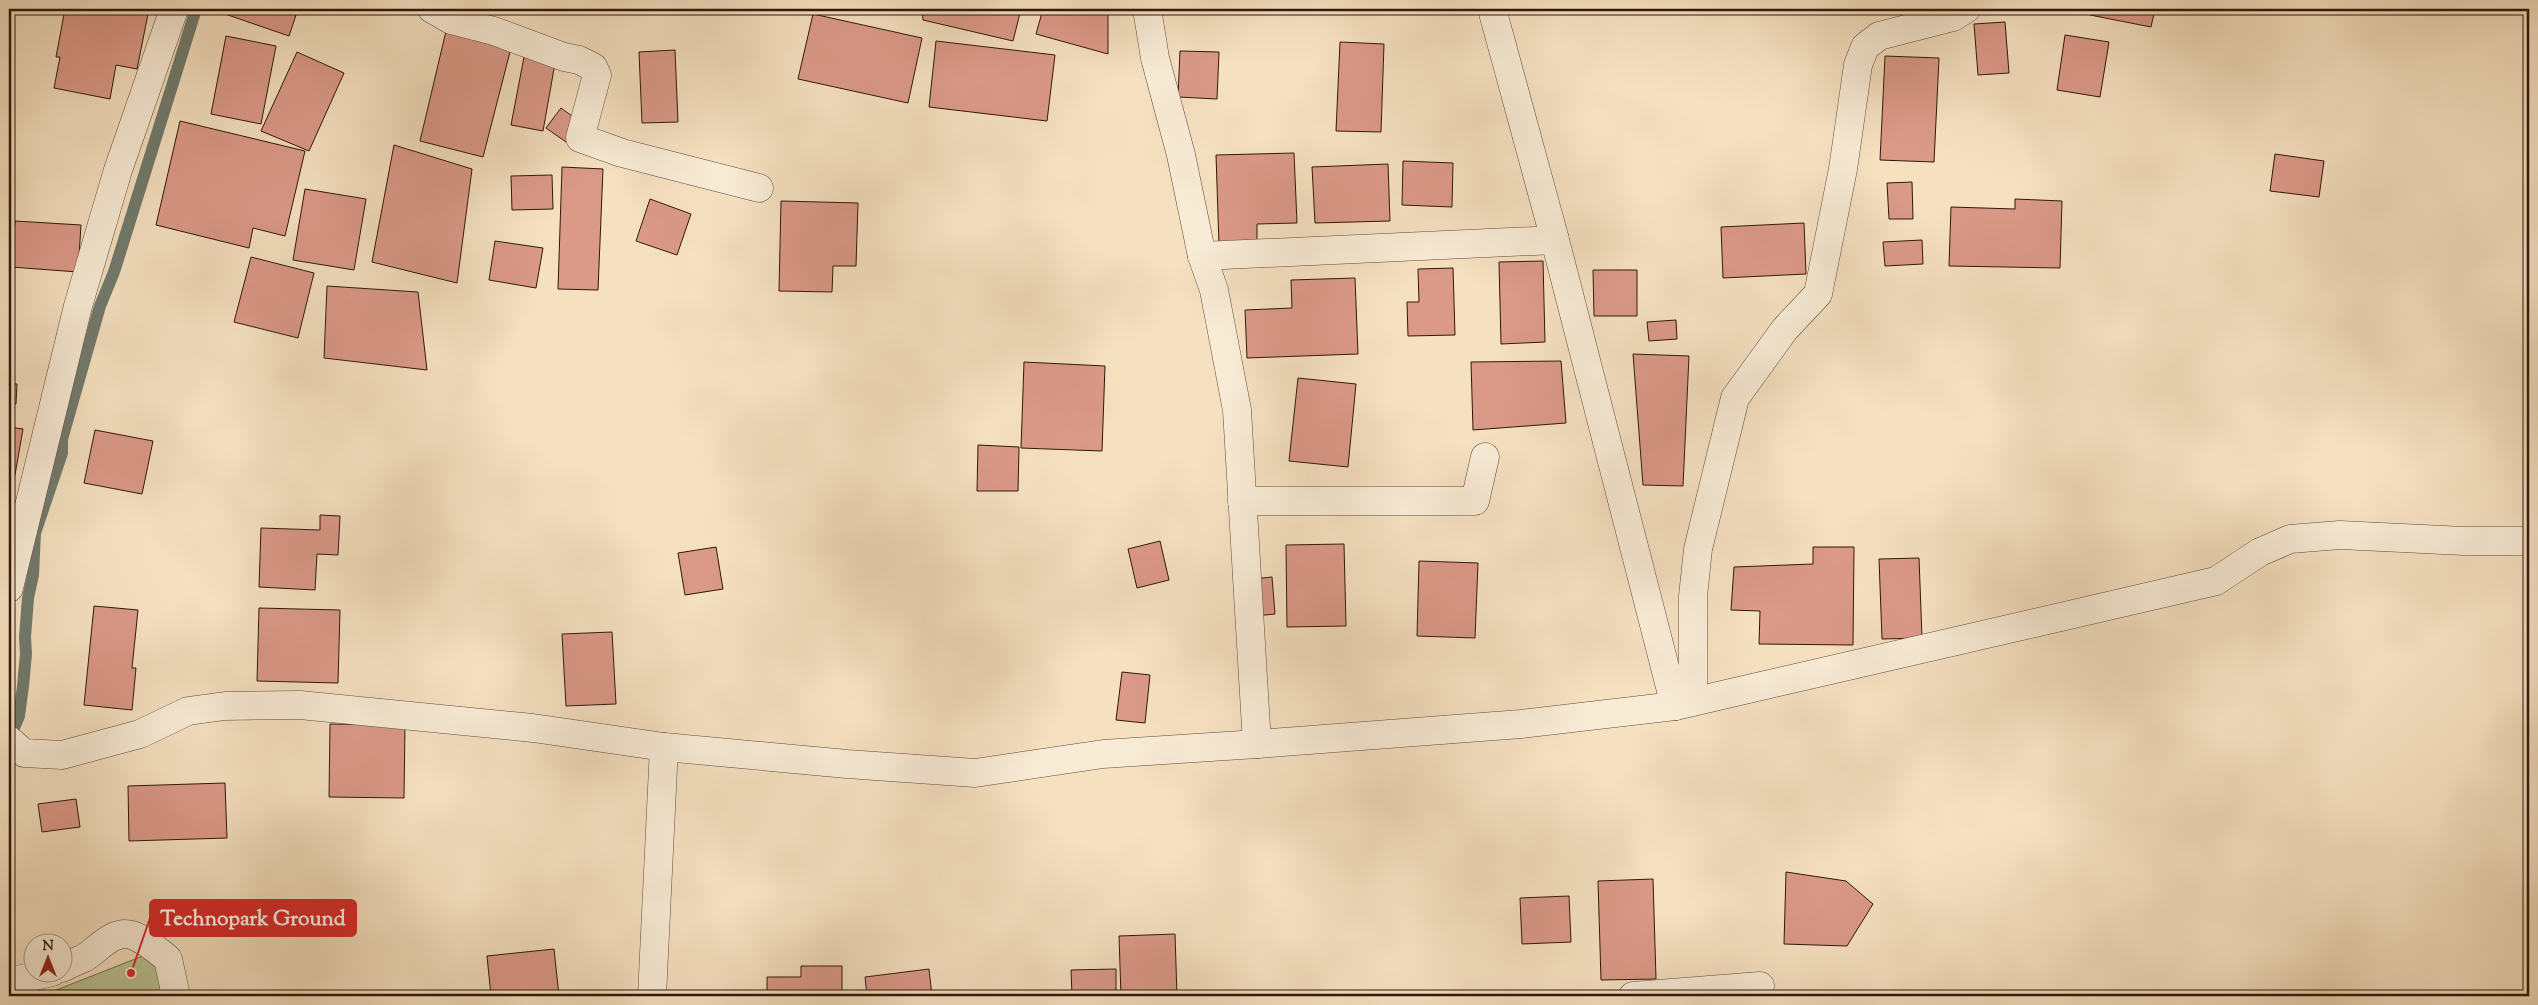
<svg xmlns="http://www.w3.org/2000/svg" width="2538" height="1005" font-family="'Sorts Mill Goudy',serif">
<rect width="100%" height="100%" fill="#f5e0c0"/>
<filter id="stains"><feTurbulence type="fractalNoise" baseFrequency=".004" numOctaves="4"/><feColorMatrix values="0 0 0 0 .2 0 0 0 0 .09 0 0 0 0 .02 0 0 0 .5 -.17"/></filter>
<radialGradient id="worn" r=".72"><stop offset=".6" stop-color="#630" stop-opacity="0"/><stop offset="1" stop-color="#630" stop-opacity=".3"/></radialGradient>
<polygon fill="#bac394" stroke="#756d50" points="158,950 165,996 41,996"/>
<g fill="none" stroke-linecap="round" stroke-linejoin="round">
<polyline stroke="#717b6e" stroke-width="12" points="12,732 19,716 23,686 26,654 25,637 28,598 33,575 35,533 62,453 62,439 100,306 114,272 196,9"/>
</g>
<g fill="#db9988" stroke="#30170d">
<polygon points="65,9 149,9 137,69 116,65 110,99 54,88 60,57 56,57"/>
<polygon points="228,9 298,9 289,36 225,14"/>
<polygon points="922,9 1021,9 1013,41 923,20"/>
<polygon points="1043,9 1108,9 1108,54 1036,34"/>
<polygon points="2091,9 2155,9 2151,27 2090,15"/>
<polygon points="813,14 922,38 908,103 798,79"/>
<polygon points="2005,22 2009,73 1978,75 1974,24"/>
<polygon points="447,27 511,48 483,157 420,141"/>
<polygon points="2065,35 2109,42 2100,97 2057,90"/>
<polygon points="226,36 276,46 261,124 211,114"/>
<polygon points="936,41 1055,55 1047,121 929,107"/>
<polygon points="1340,42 1384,44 1381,132 1336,131"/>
<polygon points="675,50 678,122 642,123 639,52"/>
<polygon points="1180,51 1219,52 1217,99 1178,97"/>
<polygon points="297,52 344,73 309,151 261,131"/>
<polygon points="1885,56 1939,58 1934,162 1880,160"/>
<polygon points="524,57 555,63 543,131 511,125"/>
<polygon points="561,108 580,122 566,142 546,128"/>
<polygon points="180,121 305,151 285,236 253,228 249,248 156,225"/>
<polygon points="394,145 472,169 457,283 372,262"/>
<polygon points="1294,153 1297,223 1257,224 1257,244 1219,245 1216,155"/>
<polygon points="2275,154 2324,161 2319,197 2270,191"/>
<polygon points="1403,161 1453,163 1452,207 1402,205"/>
<polygon points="1388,164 1390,221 1315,223 1312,167"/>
<polygon points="562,167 603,169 598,290 558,289"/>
<polygon points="552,175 553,209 512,210 511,176"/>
<polygon points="1912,182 1913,219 1889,219 1887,183"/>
<polygon points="305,189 366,199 354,270 293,260"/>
<polygon points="650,199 691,214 677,255 636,241"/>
<polygon points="2015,199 2062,201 2060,268 1949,266 1951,207 2015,209"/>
<polygon points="781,201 858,203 856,266 833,266 832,292 779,291"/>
<polygon points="15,221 81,225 78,272 11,267"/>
<polygon points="1804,223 1806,274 1723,278 1721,227"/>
<polygon points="1922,240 1923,264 1885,266 1883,242"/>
<polygon points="495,241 543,248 536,288 489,280"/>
<polygon points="251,257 314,273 298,338 234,322"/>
<polygon points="1543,261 1545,342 1501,344 1499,262"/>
<polygon points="1453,268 1455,335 1408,336 1407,302 1419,302 1418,269"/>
<polygon points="1593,270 1637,270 1637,316 1594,316"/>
<polygon points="1355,278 1358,354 1247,358 1245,310 1292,308 1291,280"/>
<polygon points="327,286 418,292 427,370 324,358"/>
<polygon points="1676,320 1677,339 1649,341 1647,322"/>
<polygon points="1633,354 1689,356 1683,486 1643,485"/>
<polygon points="1561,361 1566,423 1473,430 1471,362"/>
<polygon points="1024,362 1105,366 1102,451 1021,448"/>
<polygon points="1298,378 1356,384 1348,467 1289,461"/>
<polygon points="9,384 17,384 16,404 9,404"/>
<polygon points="9,427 23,429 9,509"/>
<polygon points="95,430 153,441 142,494 84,483"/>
<polygon points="978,445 1019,447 1018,491 977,491"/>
<polygon points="320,515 340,516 338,555 317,554 315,590 259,587 261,528 320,530"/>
<polygon points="1160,541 1169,580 1137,588 1128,549"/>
<polygon points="1344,544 1346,626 1287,627 1286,545"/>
<polygon points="716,547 723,589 685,595 678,553"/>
<polygon points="1813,547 1854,547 1853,645 1759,644 1760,611 1731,610 1734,567 1813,564"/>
<polygon points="1919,558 1922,638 1882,639 1879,559"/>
<polygon points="1419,561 1478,563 1475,638 1417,636"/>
<polygon points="1272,577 1275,614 1255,616 1253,579"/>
<polygon points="94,606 138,610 132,668 136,668 132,710 84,705"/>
<polygon points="259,608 340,610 338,683 257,681"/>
<polygon points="612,632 616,704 566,706 562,634"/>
<polygon points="1122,672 1150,675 1145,723 1116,720"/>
<polygon points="330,724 405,725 404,798 329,797"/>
<polygon points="225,783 227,838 129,841 128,786"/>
<polygon points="76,799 80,827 42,832 38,804"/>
<polygon points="1786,872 1846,881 1873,904 1847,946 1784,944"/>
<polygon points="1653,879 1656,979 1601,980 1598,881"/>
<polygon points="1569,896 1571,942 1522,944 1520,898"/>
<polygon points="1175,934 1177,996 1121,996 1119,936"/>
<polygon points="554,949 559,996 491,996 487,956"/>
<polygon points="801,966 842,966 842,996 767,996 767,977 801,977"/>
<polygon points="929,969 932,996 867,996 865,977"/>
<polygon points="1116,969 1116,996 1072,996 1071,970"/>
</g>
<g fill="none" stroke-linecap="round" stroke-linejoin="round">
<defs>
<g id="street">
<polyline points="432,9 451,20 494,31 564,57 579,60 593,67 597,75 580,138 622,153 759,188"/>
<polyline points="1492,9 1555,240 1675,706"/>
<polyline points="1202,256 1555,240"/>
<polyline points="1242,501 1475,501 1485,457"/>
<polyline points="9,588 78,306 118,170 174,9"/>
<polyline points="1675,706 1693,683 1693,596 1698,549 1735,398 1785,329 1818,294 1843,169 1858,65 1865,47 1879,36 1953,17 1966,9"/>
<polyline points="9,740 24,753 62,755 140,734 188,711 225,706 300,705 533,728 664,747 847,764 975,773 1103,754 1257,744 1237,410 1214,290 1202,256 1181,155 1155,58 1147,9"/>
<polyline points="1257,744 1521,724 1675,706 2216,581 2260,552 2290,539 2340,535 2464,541 2529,541"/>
<path d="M62 968C70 964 77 961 84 958 98 950 113 929 132 935 146 940 157 950 168 959L176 996"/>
<polyline points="9,982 52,972"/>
<polyline points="652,996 664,747"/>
<polyline points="1633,996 1760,986"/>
</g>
</defs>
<use href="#street" stroke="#61493a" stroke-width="29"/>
<use href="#street" stroke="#f8ebd6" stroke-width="28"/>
</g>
<path fill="none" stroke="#d62828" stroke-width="2" d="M131 973L150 918"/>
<circle fill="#d62828" stroke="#f8ebd6" stroke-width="2" cx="131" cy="973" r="5"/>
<rect fill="#d62828" stroke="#d62828" stroke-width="2" x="150" y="900" width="206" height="36" rx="5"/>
<g font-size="21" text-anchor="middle" font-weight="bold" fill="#fff">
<text x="253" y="925">Technopark Ground</text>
</g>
<rect width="2538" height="1005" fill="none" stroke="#f5e0c0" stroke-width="30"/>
<rect x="10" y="10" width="2518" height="985" fill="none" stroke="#30170d" stroke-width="2.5"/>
<rect x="15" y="15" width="2508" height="975" fill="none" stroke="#30170d"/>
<g transform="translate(48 958)"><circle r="24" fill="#f8ebd6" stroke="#a89686"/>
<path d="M0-4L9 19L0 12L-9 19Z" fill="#8f2418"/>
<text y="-8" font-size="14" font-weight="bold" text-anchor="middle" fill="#30170d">N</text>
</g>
<rect width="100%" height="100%" filter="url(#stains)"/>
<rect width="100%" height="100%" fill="url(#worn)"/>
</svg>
